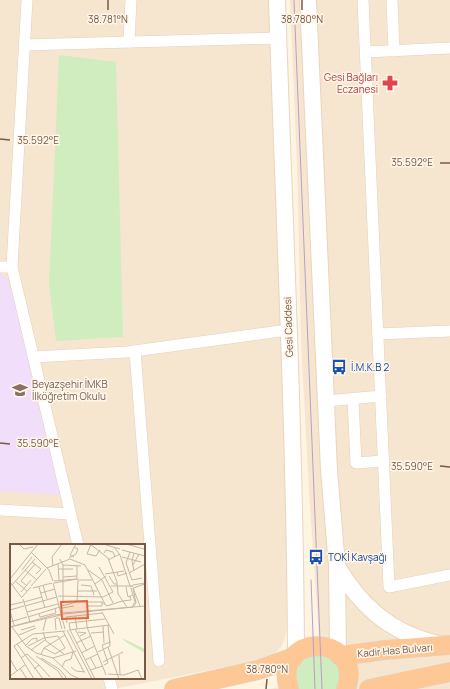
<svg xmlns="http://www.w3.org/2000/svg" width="450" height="689" font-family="Manrope,sans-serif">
<rect width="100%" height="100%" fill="#fef4e2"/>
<g fill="#f7e6cf" fill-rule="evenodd">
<path d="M0 0H273L285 430 287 628 284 641 281 647 276 652 266 659 114 689H0ZM11 545H144V678H11Z"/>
<polygon points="290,0 450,0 450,689 269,689 322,680 309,492 301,341 297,164"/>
</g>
<polygon fill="#f1defa" points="0,273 9,281 17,292 64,487 59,495 0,491"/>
<g fill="#d0edbf">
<polygon points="59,55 116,62 123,337 56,341 49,284"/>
<polygon points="314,654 333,659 340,672 337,689 298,689 295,676 300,662"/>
</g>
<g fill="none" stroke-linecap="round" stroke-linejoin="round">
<defs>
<g id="minor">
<polyline points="27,0 12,267 78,545"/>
<polyline points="363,0 389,587 450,575"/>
<polyline points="392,0 394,51"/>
<polyline points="129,42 131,0"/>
<polyline points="24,45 278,38"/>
<polyline points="366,52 450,48"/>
<polyline points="0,267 12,267"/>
<polyline points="378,334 450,331"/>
<polyline points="135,351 159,661"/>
<polyline points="33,357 127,352 288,330"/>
<polyline points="353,399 356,463 383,461"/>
<polyline points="326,401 381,396"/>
<polyline points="0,510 70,514"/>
<polyline points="109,678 112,689"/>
</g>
<g id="secondary">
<path d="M277 0C284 218 295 436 296 655"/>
<polyline points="308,0 329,470 337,566 338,653"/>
<path d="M337 566C361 607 391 633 438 644"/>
</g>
<g id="trunk">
<polyline points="340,656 385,650 450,645"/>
<polyline points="174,689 258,670 294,657"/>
<path d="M289 689C271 630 366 634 346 689"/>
<polyline points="369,689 450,672"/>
</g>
</defs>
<use href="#minor" stroke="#e3d0bc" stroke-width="12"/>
<use href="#secondary" stroke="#ebd4bc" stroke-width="18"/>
<use href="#trunk" stroke="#dfd7d3" stroke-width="20"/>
<use href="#minor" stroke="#fff" stroke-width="11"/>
<use href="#secondary" stroke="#fff" stroke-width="16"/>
<use href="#trunk" stroke="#fec796" stroke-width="19"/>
<g stroke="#b79fc9" stroke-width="1">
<polyline points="294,0 322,689"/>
<polyline points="311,580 315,689"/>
</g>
</g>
<path fill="none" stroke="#785946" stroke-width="1.5" d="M108 10V0M302 10V0M0 139 10 140M440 163H450M0 443 10 444M440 466 450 467M266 689 267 679"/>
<defs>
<symbol id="pharmacy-bare" viewBox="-9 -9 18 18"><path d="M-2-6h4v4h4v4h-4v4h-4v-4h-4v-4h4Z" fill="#e0444e" stroke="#fff7ea" stroke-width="2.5" paint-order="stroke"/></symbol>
<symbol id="bus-bare" viewBox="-9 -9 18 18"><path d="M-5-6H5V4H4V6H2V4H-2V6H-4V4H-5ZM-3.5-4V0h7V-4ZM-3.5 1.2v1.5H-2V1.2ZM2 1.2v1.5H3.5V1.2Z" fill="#1a4fb4" stroke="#fff7ea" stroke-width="2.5" paint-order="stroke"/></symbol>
<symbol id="school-bare" viewBox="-9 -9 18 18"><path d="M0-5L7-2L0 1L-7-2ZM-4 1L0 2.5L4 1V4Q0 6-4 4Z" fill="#8d6e63" stroke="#fff7ea" stroke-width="2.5" paint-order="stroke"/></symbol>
</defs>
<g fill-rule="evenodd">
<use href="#pharmacy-bare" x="379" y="72" width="22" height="22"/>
<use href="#bus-bare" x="328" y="356" width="22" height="22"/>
<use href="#school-bare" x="9" y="379" width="22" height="22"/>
<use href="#bus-bare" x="305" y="546" width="22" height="22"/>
</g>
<g text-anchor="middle" stroke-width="3" stroke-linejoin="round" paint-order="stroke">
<g font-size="10" fill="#be3a42" stroke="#fff7ea" text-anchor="end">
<text x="378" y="81">Gesi Bağları<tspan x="378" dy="12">Eczanesi</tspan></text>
</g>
<g font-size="10" fill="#785946" stroke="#fff7ea">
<text transform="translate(288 327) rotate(-92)" y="4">Gesi Caddesi</text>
<text transform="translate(395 650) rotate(-5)" y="4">Kadir Has Bulvarı</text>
</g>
<g font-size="10" fill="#164399" stroke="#fff7ea" text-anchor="start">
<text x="351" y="371">İ.M.K.B 2</text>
<text x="328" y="561">TOKİ Kavşağı</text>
</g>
<g font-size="10" fill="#785e54" stroke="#fff7ea" text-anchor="start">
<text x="32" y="388">Beyazşehir İMKB<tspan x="32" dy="12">İlköğretim Okulu</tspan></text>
</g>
</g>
<g transform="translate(10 544)">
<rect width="135" height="135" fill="#fef4e2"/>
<path d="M112 94 135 105V109L116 98Z" fill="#d0edbf"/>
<path fill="none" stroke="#c8b6a4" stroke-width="1" d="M9 0 14 5 23 3M80 0 98 14 107 38 108 50 117 63M81 0 77 10 86 12 90 6M93 0 110 5M116 0 134 5M104 3 110 11 120 42M112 6 135 12M21 8 39 26 43 37M120 8 116 19 122 36 132 34M94 9 96 6 103 8 105 13M124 9 122 17 124 27M64 13 60 11 66 0M112 13 131 18M59 14 66 10 68 5 64 3M50 15 53 21V57M98 16 110 10M22 18 31 25 26 30M48 20 49 36M53 21 71 22M123 21 129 10M43 22 42 13 52 0M37 24 60 15 75 21 95 60M49 25H63M12 26 22 13M15 26 27 36M78 26 92 36 103 59M107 28 108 32 117 29M119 29 135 20M95 30 114 27M99 32 104 40H107M53 33 67 32M0 35 28 0M67 35V22M67 36H82M5 37 17 47M44 37 67 35 44 39M0 38 12 54M43 39 55 85M85 40 96 32M2 41 25 15M16 41 11 37 25 20M33 41 37 55M71 41 81 42 84 51M123 41 135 39M21 42 36 25M101 42H123L120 43M29 43 35 64M116 43 118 53 123 51M23 44 42 39M121 44 125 58 122 63M123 44 130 62M67 47H87M11 48 21 36M31 49 45 45M48 52 93 53 103 48 89 23M12 53 21 43M13 55 20 78M112 57 121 56 120 52M14 58 32 53M67 58 68 37M0 61 13 58M15 62 47 53M51 62 67 58H92L97 62 112 57M76 62H92V58M52 64 64 62M0 66 14 62M0 67 4 81M17 68 48 60M92 68 104 90M53 69 135 62M29 70 30 73 46 69 45 64M76 71 77 83 96 131M65 72 67 85M18 73 50 63M45 74 46 86M46 74H49L52 85M0 78 17 73M57 79 56 73 93 69M93 82 94 99M0 83 51 71M0 83 44 71 123 63 126 59 123 44 135 40M2 83 16 102 26 109 43 114 66 107M60 85 59 79 95 75M65 85 77 107M11 86 25 82M57 86 82 135M59 86 99 81M60 86 85 135M33 87 36 75M53 87 63 107M33 88 36 97 54 110M68 88 76 89 70 92M81 89 94 88M9 91 26 84M66 99 81 92M7 100 33 135M16 101 22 95 27 94V97M4 102 23 90 55 87M4 102 24 135M18 102 34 94M98 103 109 135M34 104 45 110 55 104 48 92 34 94M21 106 35 96M63 107 74 128M88 108 100 102 98 81M71 109 85 102M31 110 34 104 55 91M109 111 110 131M26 112 48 127 53 135M80 113 86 124M11 114 17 110 29 121M31 114 49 125 56 133 54 135M43 114 61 131 70 135M0 115 7 127M75 116 88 110M93 118 113 108M94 121 98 119 92 101 101 98M52 123 55 117 61 115 63 108M61 123 66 127 75 128M10 124 17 135M24 125 29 121 40 133M80 126 93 122M98 130 114 131 128 126 132 135M0 132 15 121"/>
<path fill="#e1683d" fill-opacity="0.15" stroke="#e1683d" stroke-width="2" d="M77 57 78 74 52 75 51 58Z"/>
<rect width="135" height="135" fill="none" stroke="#785946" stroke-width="2"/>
</g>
<g font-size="10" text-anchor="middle" fill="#785946" stroke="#fff7ea" stroke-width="3" stroke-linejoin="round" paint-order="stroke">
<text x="108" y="23">38.781°N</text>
<text x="302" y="23">38.780°N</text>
<text x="38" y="144">35.592°E</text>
<text x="412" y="166">35.592°E</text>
<text x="38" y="447">35.590°E</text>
<text x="412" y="470">35.590°E</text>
<text x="267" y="673">38.780°N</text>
</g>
</svg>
